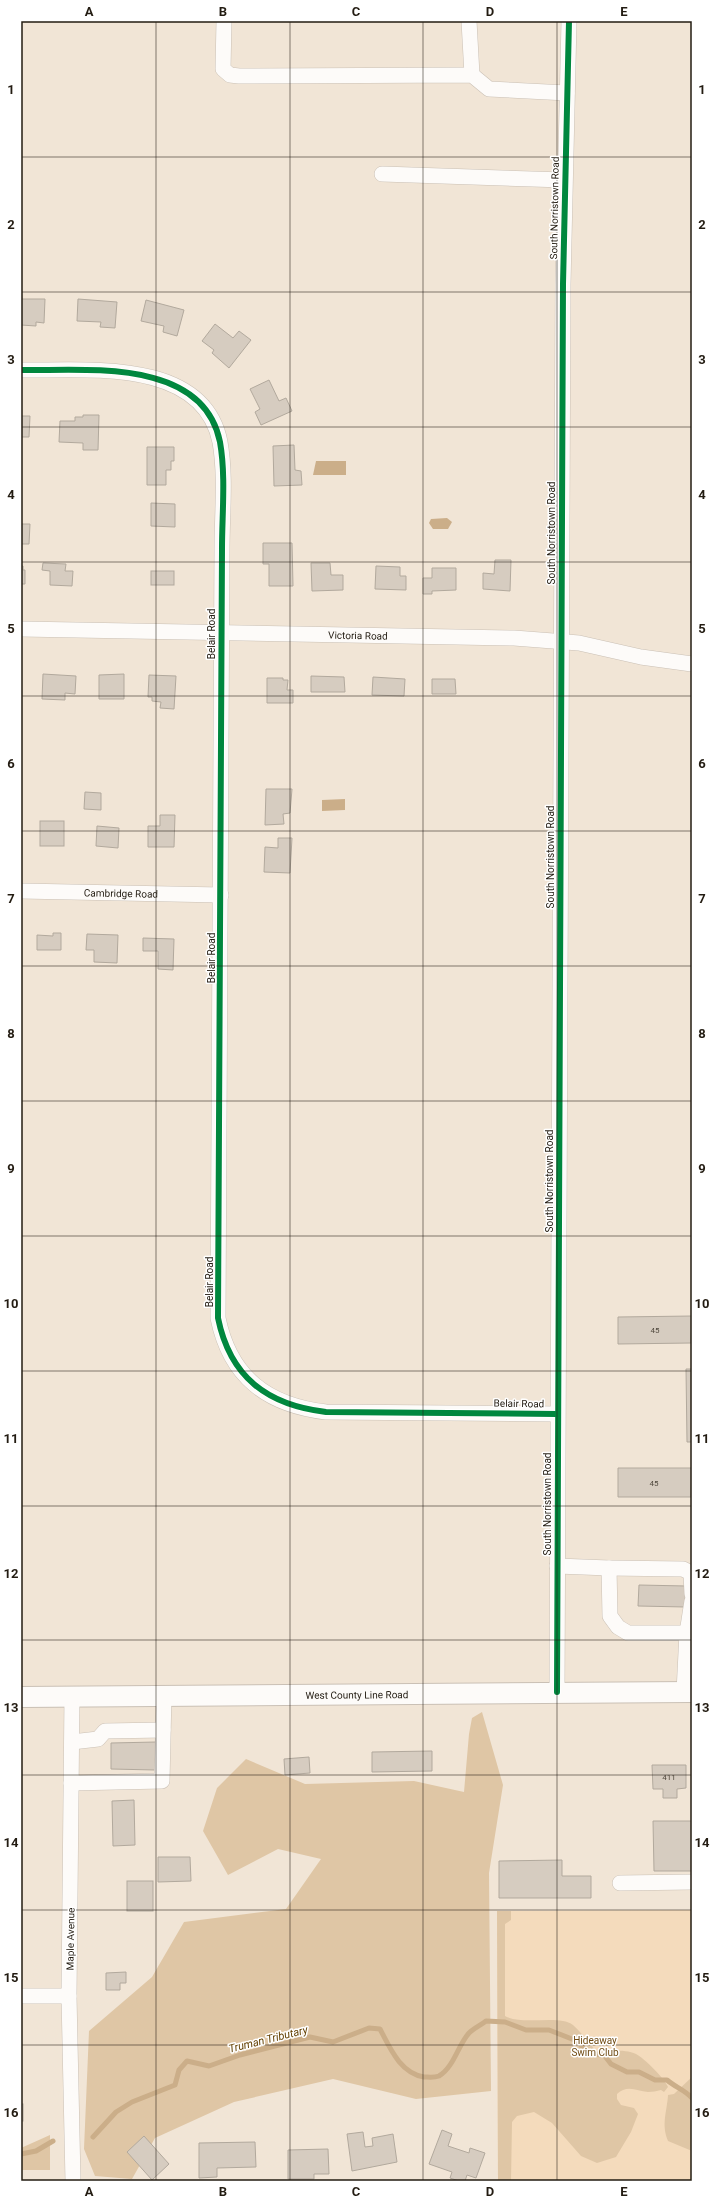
<svg xmlns="http://www.w3.org/2000/svg" width="713" height="2202" font-family="Roboto,sans-serif">
<rect width="100%" height="100%" fill="#f1e5d6"/>
<polygon fill="#f4dbbc" points="692,1910 692,2181 498,2181 497,1911"/>
<g fill="#dfc6a5">
<polygon points="482,1712 503,1785 489,1873 491,2091 416,2099 333,2079 234,2102 155,2138 132,2179 95,2176 84,2149 89,2031 152,1977 184,1922 286,1909 321,1859 278,1849 228,1875 203,1831 217,1788 246,1759 305,1784 414,1781 464,1792 469,1734 472,1718"/>
<path d="M497 1911H511V1920L505 1924V2016C523 2026 559 2014 573 2025 581 2032 589 2043 596 2051 607 2051 625 2049 636 2054 644 2058 665 2079 668 2087L664 2092 661 2090C657 2091 652 2092 648 2092 637 2091 627 2084 617 2094V2099L621 2105 634 2108 638 2114 631 2132 616 2157 597 2163 581 2156 552 2123 534 2112 517 2116 512 2122 511 2181H498Z"/>
<path d="M692 2077V2151L668 2141C661 2124 667 2112 668 2095L674 2094Z"/>
<polygon points="50,2135 50,2170 21,2170 21,2148"/>
</g>
<g fill="#cbae89">
<polygon points="316,461 346,461 346,475 313,475"/>
<polygon points="447,518 452,522 448,529 433,529 429,523 431,519"/>
<polygon points="345,799 345,810 322,811 322,800"/>
</g>
<g fill="none" stroke-linecap="round" stroke-linejoin="round">
<g stroke="#cbae89" stroke-width="5">
<path d="M93 2137 116 2112 132 2102 175 2085 179 2070 187 2061 209 2066 240 2055 310 2037 333 2042 369 2028 380 2029C390 2048 400 2073 424 2077 428 2077 434 2078 439 2076 454 2067 458 2045 469 2033 474 2028 481 2025 486 2021L505 2022 526 2030H549L577 2041 589 2054 604 2055 611 2064 627 2072H639L655 2080H667C675 2087 685 2090 692 2098"/>
<polyline points="21,2154 36,2151 53,2141"/>
</g>
</g>
<g fill="#d6ccc0" stroke="#b2a99d">
<polygon points="21,289 22,299 45,299 44,323 36,322 36,326 21,325"/>
<polygon points="78,299 117,302 115,328 100,327 101,322 77,321"/>
<polygon points="146,300 184,310 177,336 163,332 164,326 141,321"/>
<polygon points="215,324 233,338 239,331 251,340 229,368 212,353 214,350 202,341"/>
<polygon points="269,380 279,401 286,398 292,411 261,425 255,412 260,409 250,389"/>
<polygon points="83,415 99,415 98,450 83,450 83,443 59,442 60,421 75,421 75,417 83,417"/>
<polygon points="21,416 30,416 29,437 21,437"/>
<polygon points="294,445 295,470 301,471 302,485 274,486 273,446"/>
<polygon points="147,447 174,447 174,461 171,461 171,470 166,470 166,485 147,485"/>
<polygon points="151,503 175,504 175,527 151,526"/>
<polygon points="21,524 30,524 29,544 21,544"/>
<polygon points="263,543 292,543 293,586 269,586 269,564 263,564"/>
<polygon points="495,560 511,560 510,591 483,589 483,573 494,574"/>
<polygon points="43,563 66,564 65,571 73,571 72,586 50,585 50,571 42,570"/>
<polygon points="311,563 330,563 331,575 343,575 343,590 312,591"/>
<polygon points="21,566 23,566 23,570 25,570 25,584 21,584"/>
<polygon points="376,566 400,567 400,576 406,576 406,590 375,589"/>
<polygon points="432,568 456,568 456,590 432,591 432,594 423,594 423,578 432,578"/>
<rect x="151" y="571" width="23" height="14"/>
<polygon points="43,674 76,676 75,694 65,693 65,700 42,699"/>
<polygon points="124,674 124,699 99,699 99,675"/>
<polygon points="149,675 176,676 174,709 160,708 161,702 152,701 152,697 148,697"/>
<polygon points="311,676 344,677 345,692 311,692"/>
<polygon points="373,677 405,679 404,696 372,695"/>
<polygon points="267,678 283,678 283,680 288,680 287,690 293,690 293,703 267,703"/>
<polygon points="432,679 455,679 456,694 432,694"/>
<polygon points="266,789 292,789 290,813 283,814 284,824 265,825"/>
<polygon points="85,792 101,793 101,810 84,809"/>
<polygon points="160,815 175,815 174,847 148,847 148,826 160,826"/>
<rect x="40" y="821" width="24" height="25"/>
<polygon points="97,826 119,828 118,848 96,846"/>
<polygon points="278,838 292,838 290,873 264,872 265,847 278,848"/>
<polygon points="53,933 61,933 61,950 37,950 37,935 53,936"/>
<polygon points="87,934 118,935 117,963 94,962 94,950 86,950"/>
<polygon points="143,938 174,939 173,970 158,969 158,951 143,951"/>
<polygon points="692,1316 691,1343 618,1344 618,1317"/>
<polygon points="686,1369 692,1369 692,1442 687,1442"/>
<polygon points="618,1468 692,1468 691,1497 618,1497"/>
<polygon points="639,1585 686,1586 685,1607 638,1606"/>
<polygon points="156,1742 155,1770 111,1769 111,1743"/>
<polygon points="432,1751 432,1771 372,1772 372,1752"/>
<polygon points="309,1757 310,1773 285,1775 284,1759"/>
<polygon points="652,1765 686,1765 686,1788 677,1789 677,1798 663,1798 663,1789 653,1789"/>
<polygon points="134,1800 135,1845 113,1846 112,1801"/>
<polygon points="653,1821 692,1821 692,1871 654,1871"/>
<polygon points="158,1857 190,1857 191,1881 158,1882"/>
<polygon points="562,1860 562,1876 591,1876 591,1898 499,1898 499,1861"/>
<rect x="127" y="1881" width="26" height="30"/>
<polygon points="126,1972 126,1983 120,1983 120,1990 106,1990 106,1973"/>
<rect x="21" y="2104" width="2" height="17"/>
<polygon points="442,2130 452,2134 448,2146 469,2153 470,2148 485,2153 476,2178 467,2175 465,2181 459,2181 450,2178 452,2172 429,2164"/>
<polygon points="363,2132 365,2147 373,2146 372,2138 393,2134 397,2162 352,2171 347,2134"/>
<polygon points="144,2136 169,2164 152,2180 127,2152"/>
<polygon points="255,2142 256,2167 217,2168 217,2177 199,2178 199,2143"/>
<polygon points="328,2149 329,2174 314,2174 314,2179 288,2179 288,2150"/>
</g>
<g fill="none" stroke-linecap="round" stroke-linejoin="round">
<defs>
<g id="minor">
<polyline points="224,21 223,69 230,75 239,76 472,75 489,89 567,93"/>
<polyline points="469,21 472,75"/>
<polyline points="382,174 564,180"/>
<path d="M21 370C85 371 203 357 220 442 226 476 222 514 222 549L218 1318C230 1377 267 1405 326 1412L557 1414"/>
<path id="s1" d="M21 629 514 638 579 643 641 657 692 664"/>
<path id="s2" d="M21 891 221 895"/>
<polyline points="557,1566 609,1568 610,1616 618,1627 628,1633 687,1633 684,1692"/>
<polyline points="609,1568 683,1569 691,1573 692,1594"/>
<polyline points="687,1633 692,1601"/>
<polyline points="557,1692 563,284 569,21"/>
<polyline points="72,1696 69,1996 73,2181"/>
<polyline points="72,1742 98,1739 105,1731 163,1730"/>
<polyline points="71,1783 162,1781 164,1695"/>
<polyline points="620,1883 692,1882"/>
<polyline points="21,1996 69,1996"/>
</g>
<g id="major">
<path id="s3" d="M21 1697 692 1692"/>
</g>
</defs>
<use href="#minor" stroke="#cac0b5" stroke-width="16"/>
<use href="#major" stroke="#cac0b5" stroke-width="22"/>
<use href="#minor" stroke="#fdfbf9" stroke-width="15"/>
<use href="#major" stroke="#fdfbf9" stroke-width="20"/>
<defs>
<g id="cycleway">
<path d="M21 370C85 371 203 357 220 442 226 476 222 514 222 549L218 1318C230 1377 267 1405 326 1412L557 1414"/>
<polyline points="557,1692 563,284 569,21"/>
</g>
</defs>
<use href="#cycleway" stroke="#fff" stroke-width="8"/>
<use href="#cycleway" stroke="#00873e" stroke-width="6"/>
</g>
<path fill="none" stroke="#231c12" stroke-width="1" stroke-opacity="0.55" d="M156 21V2181M290 21V2181M423 21V2181M557 21V2181M21 157H692M21 292H692M21 427H692M21 562H692M21 696H692M21 831H692M21 966H692M21 1101H692M21 1236H692M21 1371H692M21 1506H692M21 1640H692M21 1775H692M21 1910H692M21 2045H692"/>
<g text-anchor="middle" stroke-width="3" stroke-linejoin="round" paint-order="stroke">
<g font-size="8" fill="#51493e">
<text x="655" y="1333">45</text>
<text x="654" y="1486">45</text>
<text x="669" y="1780">411</text>
</g>
<g font-size="10" fill="#231c12" stroke="#fff">
<text transform="translate(554 208) rotate(-89)" y="4">South Norristown Road</text>
<text transform="translate(551 533) rotate(-90)" y="4">South Norristown Road</text>
<text transform="translate(211 634) rotate(-90)" y="4">Belair Road</text>
<text dy="4" stroke="none"><textPath href="#s1" startOffset="337">Victoria Road</textPath></text>
<text transform="translate(550 857) rotate(-90)" y="4">South Norristown Road</text>
<text dy="4" stroke="none"><textPath href="#s2" startOffset="100">Cambridge Road</textPath></text>
<text transform="translate(211 958) rotate(-90)" y="4">Belair Road</text>
<text transform="translate(549 1181) rotate(-90)" y="4">South Norristown Road</text>
<text transform="translate(209 1282) rotate(-90)" y="4">Belair Road</text>
<text transform="translate(519 1403) rotate(1)" y="4">Belair Road</text>
<text transform="translate(547 1504) rotate(-90)" y="4">South Norristown Road</text>
<text dy="4" stroke="none"><textPath href="#s3" startOffset="336">West County Line Road</textPath></text>
<text transform="translate(70 1939) rotate(-89)" y="4">Maple Avenue</text>
</g>
<g font-size="10" fill="#714c15" stroke="#fff">
<text x="595" y="2044">Hideaway<tspan x="595" dy="12">Swim Club</tspan></text>
</g>
<g font-size="11" font-style="italic" fill="#634002" stroke="#fff">
<text transform="translate(268 2039) rotate(-14)" y="4">Truman Tributary</text>
</g>
</g>
<rect width="713" height="2202" fill="none" stroke="#ffffff" stroke-width="44"/>
<rect x="22" y="22" width="669" height="2158" fill="none" stroke="#231c12" stroke-width="1.5"/>
<g font-size="13" text-anchor="middle" font-weight="bold" fill="#231c12">
<text x="89" y="16">A</text>
<text x="223" y="16">B</text>
<text x="356" y="16">C</text>
<text x="490" y="16">D</text>
<text x="624" y="16">E</text>
<text x="11" y="94">1</text>
<text x="702" y="94">1</text>
<text x="11" y="229">2</text>
<text x="702" y="229">2</text>
<text x="11" y="364">3</text>
<text x="702" y="364">3</text>
<text x="11" y="499">4</text>
<text x="702" y="499">4</text>
<text x="11" y="633">5</text>
<text x="702" y="633">5</text>
<text x="11" y="768">6</text>
<text x="702" y="768">6</text>
<text x="11" y="903">7</text>
<text x="702" y="903">7</text>
<text x="11" y="1038">8</text>
<text x="702" y="1038">8</text>
<text x="11" y="1173">9</text>
<text x="702" y="1173">9</text>
<text x="11" y="1308">10</text>
<text x="702" y="1308">10</text>
<text x="11" y="1443">11</text>
<text x="702" y="1443">11</text>
<text x="11" y="1578">12</text>
<text x="702" y="1578">12</text>
<text x="11" y="1712">13</text>
<text x="702" y="1712">13</text>
<text x="11" y="1847">14</text>
<text x="702" y="1847">14</text>
<text x="11" y="1982">15</text>
<text x="702" y="1982">15</text>
<text x="11" y="2117">16</text>
<text x="702" y="2117">16</text>
<text x="89" y="2196">A</text>
<text x="223" y="2196">B</text>
<text x="356" y="2196">C</text>
<text x="490" y="2196">D</text>
<text x="624" y="2196">E</text>
</g>
</svg>
